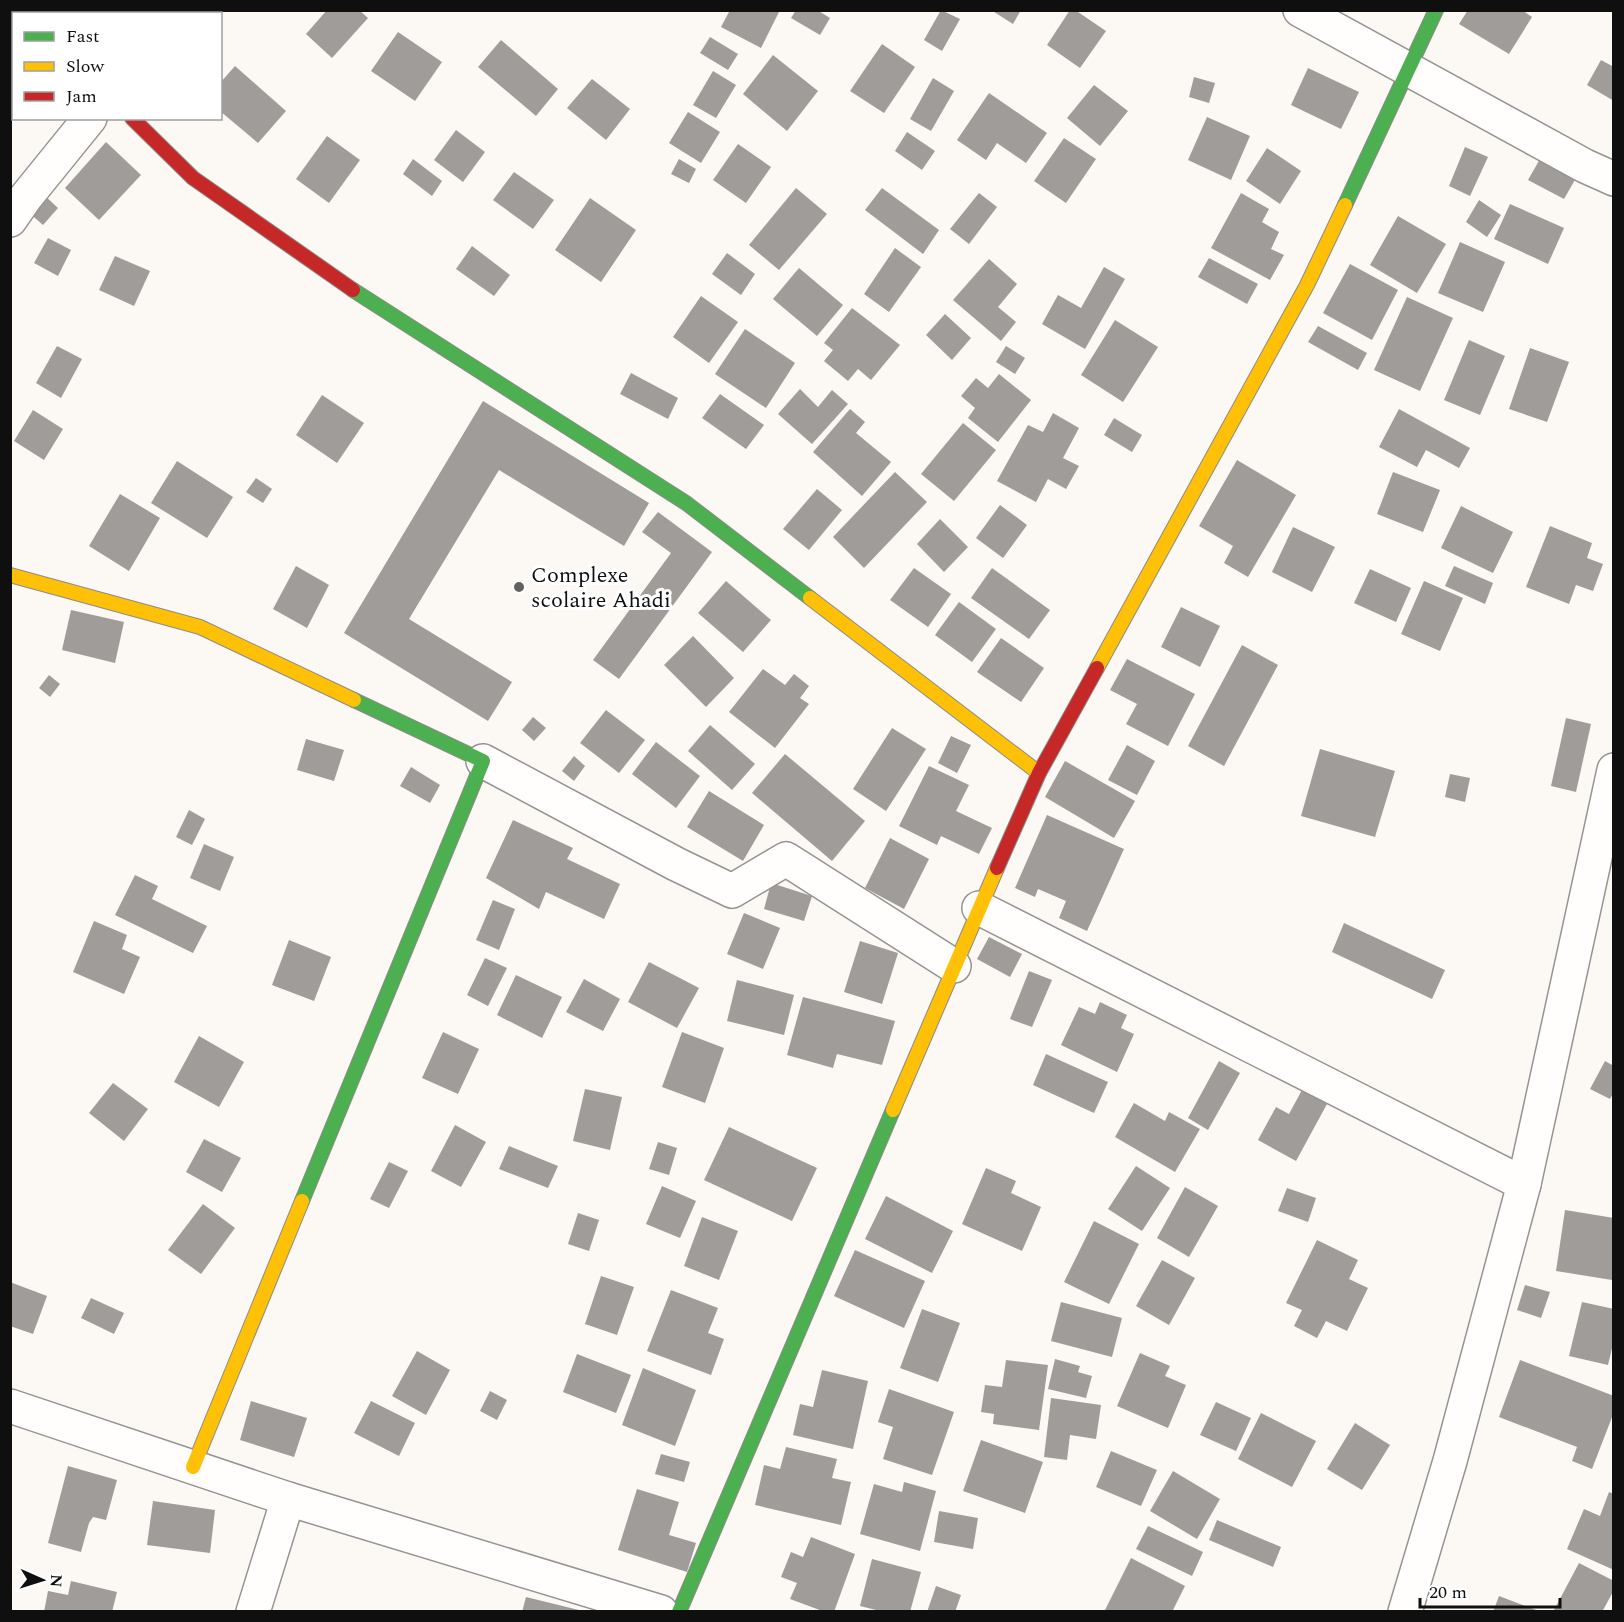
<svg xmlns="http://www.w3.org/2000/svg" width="1624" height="1622" font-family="Spectral,serif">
<rect width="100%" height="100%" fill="#fcf9f4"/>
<g fill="#a09c99">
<polygon points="327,10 359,10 368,18 332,58 306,34"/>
<polygon points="730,10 780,10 761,48 721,27"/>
<polygon points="796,10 817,10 830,18 820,35 791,18"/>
<polygon points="941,10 960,19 942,51 924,40"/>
<polygon points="991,10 1021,10 1013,24"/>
<polygon points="1070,10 1075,10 1106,31 1080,68 1047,45"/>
<polygon points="1468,10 1522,10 1532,17 1509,54 1459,24"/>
<polygon points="398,32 442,62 415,101 371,71"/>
<polygon points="710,37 738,54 728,70 700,53"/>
<polygon points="501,40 558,89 536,116 478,67"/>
<polygon points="882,44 915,67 884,113 850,91"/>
<polygon points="773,55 818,91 787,131 743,94"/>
<polygon points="1601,60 1614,67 1614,101 1587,85"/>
<polygon points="235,66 286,111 258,143 220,111 220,83"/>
<polygon points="1308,68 1359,92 1341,129 1291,105"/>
<polygon points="713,71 736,85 716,118 693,105"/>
<polygon points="1194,77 1215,83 1209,103 1189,97"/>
<polygon points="933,78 954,91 931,131 910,119"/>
<polygon points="592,79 630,109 606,140 567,108"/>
<polygon points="1094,85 1128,111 1100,146 1067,118"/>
<polygon points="989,93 1047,133 1026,163 997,143 986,160 957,140"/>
<polygon points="688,112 720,132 701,163 669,143"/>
<polygon points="1207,117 1250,136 1231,180 1188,160"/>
<polygon points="456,130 485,152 463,182 434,160"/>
<polygon points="907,132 935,151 922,170 895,151"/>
<polygon points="327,136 360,160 329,203 296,179"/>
<polygon points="1064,138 1096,159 1066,203 1034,181"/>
<polygon points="106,142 141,175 99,220 65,188"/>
<polygon points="738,144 771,167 746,203 713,180"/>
<polygon points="1465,147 1488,157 1470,196 1449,186"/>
<polygon points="1267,148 1301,171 1280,204 1246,181"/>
<polygon points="413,159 442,181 432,196 403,174"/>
<polygon points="679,159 696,169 689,183 671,174"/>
<polygon points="1540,159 1576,178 1564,199 1528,180"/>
<polygon points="514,172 554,200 533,229 493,200"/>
<polygon points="796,188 827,214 779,270 749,245"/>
<polygon points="882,188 939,230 923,254 865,210"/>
<polygon points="979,193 997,207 969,244 950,229"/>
<polygon points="1241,193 1269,209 1262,222 1279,232 1271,249 1284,255 1270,280 1211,248"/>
<polygon points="43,194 58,208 43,225 27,211"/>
<polygon points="590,198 636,230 601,282 555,250"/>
<polygon points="1479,200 1501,215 1487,237 1466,222"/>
<polygon points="1510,204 1564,228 1548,264 1494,239"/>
<polygon points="1398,216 1446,244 1417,293 1370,265"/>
<polygon points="48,238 71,250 58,276 34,263"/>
<polygon points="1460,242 1505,262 1483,312 1438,293"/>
<polygon points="472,246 510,275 494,296 456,269"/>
<polygon points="895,248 921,267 889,312 864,294"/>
<polygon points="727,253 755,274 741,295 712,274"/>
<polygon points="115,256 150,271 134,306 99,290"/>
<polygon points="1209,258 1258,284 1247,304 1198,277"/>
<polygon points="989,259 1017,284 998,307 1016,322 1001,341 953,300"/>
<polygon points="1350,264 1398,290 1372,340 1323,313"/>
<polygon points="1104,267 1125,279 1085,349 1042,324 1058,295 1081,308"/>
<polygon points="799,268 843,305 817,336 773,299"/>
<polygon points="701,296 738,322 709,363 673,337"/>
<polygon points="1407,297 1453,318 1420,391 1374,370"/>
<polygon points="852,308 900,345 871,380 858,369 848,381 824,361 833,350 824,343"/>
<polygon points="945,314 971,338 952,360 926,335"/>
<polygon points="1115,320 1158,347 1123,402 1081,375"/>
<polygon points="1318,326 1367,353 1358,370 1308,342"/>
<polygon points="745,329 795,363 766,408 715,374"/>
<polygon points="1469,340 1505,356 1480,415 1444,400"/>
<polygon points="57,346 82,359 61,398 36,383"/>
<polygon points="1006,346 1025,358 1015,374 996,362"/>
<polygon points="1530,348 1569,362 1547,422 1509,409"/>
<polygon points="631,373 678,398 668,419 620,394"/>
<polygon points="999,374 1031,400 998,442 968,418 975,408 961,396 976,378 988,388"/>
<polygon points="800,389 818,407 832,390 848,404 812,444 778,414"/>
<polygon points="720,394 764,425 746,449 702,418"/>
<polygon points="322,395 364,423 337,463 296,435"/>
<polygon points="483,401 649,503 624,546 499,470 409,619 512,682 488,721 344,633"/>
<polygon points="850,409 865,422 856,433 891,462 862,496 813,452"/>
<polygon points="1399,409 1470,448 1459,468 1426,450 1417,467 1379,447"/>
<polygon points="33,410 63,429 44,460 14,441"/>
<polygon points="1053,413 1079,428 1063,458 1079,466 1066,489 1048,479 1036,502 997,481 1028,425 1043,432"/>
<polygon points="1114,418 1142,435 1132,452 1104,435"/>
<polygon points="963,423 996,450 954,501 921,474"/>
<polygon points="1237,460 1296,495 1248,577 1224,563 1233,546 1199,526"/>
<polygon points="177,461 233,497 207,538 151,503"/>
<polygon points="895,472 927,502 864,568 833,537"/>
<polygon points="1393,472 1440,490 1423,532 1377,514"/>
<polygon points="256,478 272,489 263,503 246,492"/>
<polygon points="817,489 842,510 809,550 783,529"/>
<polygon points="120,494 160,518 129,571 89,546"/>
<polygon points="1000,505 1027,525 1003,558 976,538"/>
<polygon points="1461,506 1513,532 1493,573 1441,548"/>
<polygon points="658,512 712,552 619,679 593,660 671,553 642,532"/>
<polygon points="940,519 968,547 944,572 917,544"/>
<polygon points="1550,526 1592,543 1587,558 1603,564 1593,591 1576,585 1569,604 1526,587"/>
<polygon points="1293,527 1335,547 1312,592 1272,572"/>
<polygon points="296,566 329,585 307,628 273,609"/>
<polygon points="1454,566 1493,583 1485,604 1445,586"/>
<polygon points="914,568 951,594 928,627 890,600"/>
<polygon points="992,568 1050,610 1029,639 971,598"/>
<polygon points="1370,569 1411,588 1396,622 1354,603"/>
<polygon points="726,581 771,620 743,652 698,613"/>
<polygon points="1424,581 1463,598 1440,651 1401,634"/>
<polygon points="959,602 996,629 972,662 935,635"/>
<polygon points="1181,607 1220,626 1200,667 1161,647"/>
<polygon points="71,610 124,622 115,663 62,650"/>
<polygon points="693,636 734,678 706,707 664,665"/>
<polygon points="1001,638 1044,668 1021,702 977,672"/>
<polygon points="1242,645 1278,665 1224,766 1188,746"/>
<polygon points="1127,659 1195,694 1168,746 1126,724 1137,704 1110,690"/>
<polygon points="763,669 785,685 794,674 809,686 800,698 809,704 775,748 729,712"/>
<polygon points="49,675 60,684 50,697 39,688"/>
<polygon points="606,710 645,740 619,773 580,743"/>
<polygon points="533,717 546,728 534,741 522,730"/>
<polygon points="1566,718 1591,724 1576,792 1551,786"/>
<polygon points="710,725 755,764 732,790 688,751"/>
<polygon points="892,728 926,749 886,811 853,789"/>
<polygon points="951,736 971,745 957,773 938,763"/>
<polygon points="306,739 344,750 334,781 297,770"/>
<polygon points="656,742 700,776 676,808 632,774"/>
<polygon points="1127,745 1155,761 1137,795 1108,780"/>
<polygon points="1320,749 1395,771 1375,837 1301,816"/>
<polygon points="785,754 865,821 832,861 752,793"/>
<polygon points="574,756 585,766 574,781 562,771"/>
<polygon points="1065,761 1135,801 1114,838 1045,797"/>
<polygon points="929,766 969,785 956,811 992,828 979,854 941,836 937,845 899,826"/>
<polygon points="411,767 440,785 430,803 400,786"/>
<polygon points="1450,774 1470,778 1465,802 1445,797"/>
<polygon points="709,791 764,825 743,861 687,827"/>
<polygon points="189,810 205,819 192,845 176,837"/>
<polygon points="1047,815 1124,849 1087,931 1059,918 1066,901 1038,889 1035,897 1015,888"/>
<polygon points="513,820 573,848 567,859 620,884 604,919 546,892 539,909 486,878"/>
<polygon points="890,838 929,859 904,909 865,888"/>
<polygon points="204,844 234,857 220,891 190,878"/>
<polygon points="135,875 158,886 152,899 207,926 193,953 115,915"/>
<polygon points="771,883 812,896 804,921 764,909"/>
<polygon points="493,900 515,909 499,950 476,940"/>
<polygon points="744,913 780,928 763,969 727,954"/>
<polygon points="94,921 127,935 122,949 140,957 124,994 73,972"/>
<polygon points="1344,923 1445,970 1432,999 1332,952"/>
<polygon points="989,937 1022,954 1010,977 977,959"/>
<polygon points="289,940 331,957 314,1001 272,985"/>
<polygon points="860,941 898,953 882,1004 844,992"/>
<polygon points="485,958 507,968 488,1006 467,995"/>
<polygon points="649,962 699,988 677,1028 628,1002"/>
<polygon points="1029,971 1052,980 1032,1027 1010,1019"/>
<polygon points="516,975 562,997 542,1038 497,1015"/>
<polygon points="584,979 620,999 603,1031 566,1012"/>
<polygon points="737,980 794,995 784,1035 727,1021"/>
<polygon points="803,997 895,1021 882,1065 837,1054 833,1068 787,1055"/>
<polygon points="1100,1002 1127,1015 1121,1028 1134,1034 1117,1072 1061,1045 1079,1007 1095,1014"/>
<polygon points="443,1032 479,1049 458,1094 422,1078"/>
<polygon points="682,1032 724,1048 705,1103 662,1087"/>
<polygon points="199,1036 244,1062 219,1107 174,1082"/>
<polygon points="1046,1054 1108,1082 1094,1113 1033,1085"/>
<polygon points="1219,1061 1240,1073 1208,1130 1188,1118"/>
<polygon points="1605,1061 1614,1066 1614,1092 1610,1099 1590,1089"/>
<polygon points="113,1083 148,1109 124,1141 89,1113"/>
<polygon points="585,1089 622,1097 610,1150 573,1141"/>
<polygon points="1302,1090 1327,1104 1296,1161 1258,1140 1276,1107 1289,1114"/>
<polygon points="1134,1103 1165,1121 1169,1112 1200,1129 1175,1172 1115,1137"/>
<polygon points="455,1125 486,1142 461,1187 431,1171"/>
<polygon points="729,1127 817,1168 792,1221 704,1180"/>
<polygon points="204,1139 241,1158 222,1192 186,1172"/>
<polygon points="658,1142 677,1148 669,1175 649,1169"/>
<polygon points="509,1146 558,1166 548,1188 499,1169"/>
<polygon points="389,1162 408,1171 389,1208 370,1199"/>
<polygon points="1136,1166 1170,1188 1142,1231 1108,1209"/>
<polygon points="986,1168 1016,1181 1011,1193 1041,1207 1022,1251 962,1224"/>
<polygon points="662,1186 696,1201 680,1238 646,1224"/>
<polygon points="1185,1187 1218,1206 1189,1257 1157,1238"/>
<polygon points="1287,1188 1316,1198 1308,1222 1278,1211"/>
<polygon points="886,1196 953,1231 932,1273 865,1239"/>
<polygon points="203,1204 235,1228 201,1274 168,1250"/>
<polygon points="1565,1210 1614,1218 1612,1280 1556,1271"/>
<polygon points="578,1213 599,1220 589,1251 568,1244"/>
<polygon points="702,1217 738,1231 719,1280 684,1266"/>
<polygon points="1094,1221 1139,1244 1109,1304 1064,1282"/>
<polygon points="1317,1240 1358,1260 1349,1279 1368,1288 1347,1331 1326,1321 1317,1338 1294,1326 1302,1310 1286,1303"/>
<polygon points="855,1250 925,1281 904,1328 834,1296"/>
<polygon points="1162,1260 1195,1278 1169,1325 1136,1306"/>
<polygon points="601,1276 634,1287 617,1335 585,1324"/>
<polygon points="10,1282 47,1296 33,1334 10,1326"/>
<polygon points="1525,1285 1550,1292 1541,1318 1517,1310"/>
<polygon points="671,1290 718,1308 708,1333 724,1339 711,1375 647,1351"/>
<polygon points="91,1298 124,1313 114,1334 81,1318"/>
<polygon points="1061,1302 1122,1318 1112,1357 1051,1341"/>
<polygon points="1582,1302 1614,1309 1614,1340 1608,1365 1569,1356"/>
<polygon points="922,1309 960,1323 938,1382 900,1368"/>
<polygon points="417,1351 450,1370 426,1415 392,1396"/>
<polygon points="1140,1353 1170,1366 1165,1376 1186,1385 1168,1428 1117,1406"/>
<polygon points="577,1354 631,1375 616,1413 563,1392"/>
<polygon points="1055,1359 1080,1366 1078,1372 1092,1376 1086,1398 1048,1389"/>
<polygon points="1006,1360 1048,1365 1039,1430 993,1424 994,1414 981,1412 985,1385 1002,1387"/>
<polygon points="1520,1360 1614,1396 1614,1412 1592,1469 1572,1461 1577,1447 1499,1417"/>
<polygon points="643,1368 696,1390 675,1446 622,1425"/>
<polygon points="822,1370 868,1381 853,1449 793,1435 800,1404 813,1407"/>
<polygon points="889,1389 954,1412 932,1475 883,1459 893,1427 878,1422"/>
<polygon points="490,1391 507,1400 497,1420 480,1411"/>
<polygon points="1051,1398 1101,1405 1096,1439 1070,1435 1067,1460 1044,1457"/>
<polygon points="251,1401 307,1418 294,1457 240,1440"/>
<polygon points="371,1401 415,1423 399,1456 354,1433"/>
<polygon points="1216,1402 1251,1418 1236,1451 1200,1435"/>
<polygon points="1261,1413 1316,1441 1292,1487 1238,1459"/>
<polygon points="1355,1423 1390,1445 1362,1490 1327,1469"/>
<polygon points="981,1440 1043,1462 1025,1513 963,1491"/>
<polygon points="786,1447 837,1459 832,1478 851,1482 841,1525 755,1505 764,1465 780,1469"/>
<polygon points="1111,1451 1157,1470 1141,1506 1096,1487"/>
<polygon points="661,1454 690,1462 684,1482 655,1474"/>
<polygon points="68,1466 117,1480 106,1520 93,1517 89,1523 81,1552 48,1543"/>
<polygon points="1173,1471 1220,1499 1197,1539 1150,1511"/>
<polygon points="904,1482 936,1491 920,1551 860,1534 874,1484 902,1492"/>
<polygon points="637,1489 679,1502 669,1535 696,1543 687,1572 618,1550"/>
<polygon points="1609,1492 1614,1494 1614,1570 1567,1549 1584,1509 1600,1516"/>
<polygon points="153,1501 215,1510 210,1553 147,1545"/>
<polygon points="939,1511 978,1518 973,1549 934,1542"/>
<polygon points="1217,1520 1281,1547 1273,1567 1209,1540"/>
<polygon points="1148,1526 1203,1552 1192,1576 1136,1549"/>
<polygon points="811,1537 855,1554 834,1612 825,1612 790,1599 797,1583 781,1577 791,1552 803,1557"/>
<polygon points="1131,1558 1185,1586 1172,1612 1104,1612"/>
<polygon points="872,1559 921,1572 910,1612 884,1612 860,1606"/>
<polygon points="1579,1563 1614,1581 1614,1590 1602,1612 1553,1612"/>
<polygon points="71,1581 117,1592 112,1612 44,1612 48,1591 68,1595"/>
<polygon points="936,1586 961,1595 955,1612 927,1612"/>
<polygon points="1499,1596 1539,1611 1539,1612 1493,1612"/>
<polygon points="526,1597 583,1611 583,1612 522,1612"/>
</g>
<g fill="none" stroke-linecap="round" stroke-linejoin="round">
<defs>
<g id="street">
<polyline points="30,10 32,14"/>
<polyline points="1300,10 1585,166 1614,179"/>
<polyline points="200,14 204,10"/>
<polyline points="10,220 26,197 90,118"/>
<polyline points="483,761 676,864 732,891 786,859 954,966"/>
<polyline points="979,908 1524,1184"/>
<polyline points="10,1406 288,1499 661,1612"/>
<polyline points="253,1612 288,1499"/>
<polyline points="1405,1612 1450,1461 1524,1184 1614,770"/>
</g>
<g id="fast">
<polyline points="1345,205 1436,10"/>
<polyline points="353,290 686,503 810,598"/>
<polyline points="302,1201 483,761 354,700"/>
<polyline points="679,1612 893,1110"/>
</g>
<g id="slow">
<polyline points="10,575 200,627 354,700"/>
<polyline points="810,598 1039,773"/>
<polyline points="1097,668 1307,285 1345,205"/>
<polyline points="893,1110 997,868"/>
<polyline points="193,1467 302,1201"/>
</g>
<g id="jam">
<polyline points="132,118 193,178 353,290"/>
<polyline points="997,868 1039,773 1097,668"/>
</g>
</defs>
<use href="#street" stroke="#969492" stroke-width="36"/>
<use href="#fast" stroke="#8c8b89" stroke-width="16"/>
<use href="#slow" stroke="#8c8b89" stroke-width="16"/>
<use href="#jam" stroke="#8c8b89" stroke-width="16"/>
<use href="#street" stroke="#fffefd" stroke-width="33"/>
<use href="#fast" stroke="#4caf50" stroke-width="14"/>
<use href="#slow" stroke="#ffc107" stroke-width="14"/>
<use href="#jam" stroke="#c62828" stroke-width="14"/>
</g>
<circle fill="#62615f" stroke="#fff" stroke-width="2" cx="519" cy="587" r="6"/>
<g text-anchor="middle" stroke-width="6" stroke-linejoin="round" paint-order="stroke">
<g font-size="22" fill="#0f0f0f" stroke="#fff" text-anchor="start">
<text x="531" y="582">Complexe<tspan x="531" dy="25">scolaire Ahadi</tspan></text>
</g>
</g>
<rect width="1624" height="1622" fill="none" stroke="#0f0f0f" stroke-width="24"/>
<rect x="12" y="12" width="210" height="108" fill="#ffffff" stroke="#9f9f9f" stroke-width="1.5"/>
<rect x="24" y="32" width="30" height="9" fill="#4caf50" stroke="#9f9f9f" stroke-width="1.5"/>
<text x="66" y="42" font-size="18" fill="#0f0f0f">Fast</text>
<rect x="24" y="62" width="30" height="9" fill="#ffc107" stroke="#9f9f9f" stroke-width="1.5"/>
<text x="66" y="72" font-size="18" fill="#0f0f0f">Slow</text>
<rect x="24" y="92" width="30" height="9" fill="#c62828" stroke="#9f9f9f" stroke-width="1.5"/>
<text x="66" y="102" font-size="18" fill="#0f0f0f">Jam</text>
<g transform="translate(42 1580) rotate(93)" stroke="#ffffff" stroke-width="4.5" paint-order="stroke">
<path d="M0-4.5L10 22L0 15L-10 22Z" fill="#0f0f0f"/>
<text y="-9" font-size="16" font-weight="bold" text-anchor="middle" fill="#0f0f0f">N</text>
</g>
<path d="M1420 1598v9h140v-9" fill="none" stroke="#0f0f0f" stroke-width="3"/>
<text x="1429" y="1598" font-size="18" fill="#0f0f0f" stroke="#ffffff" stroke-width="4.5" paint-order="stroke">20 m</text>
</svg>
